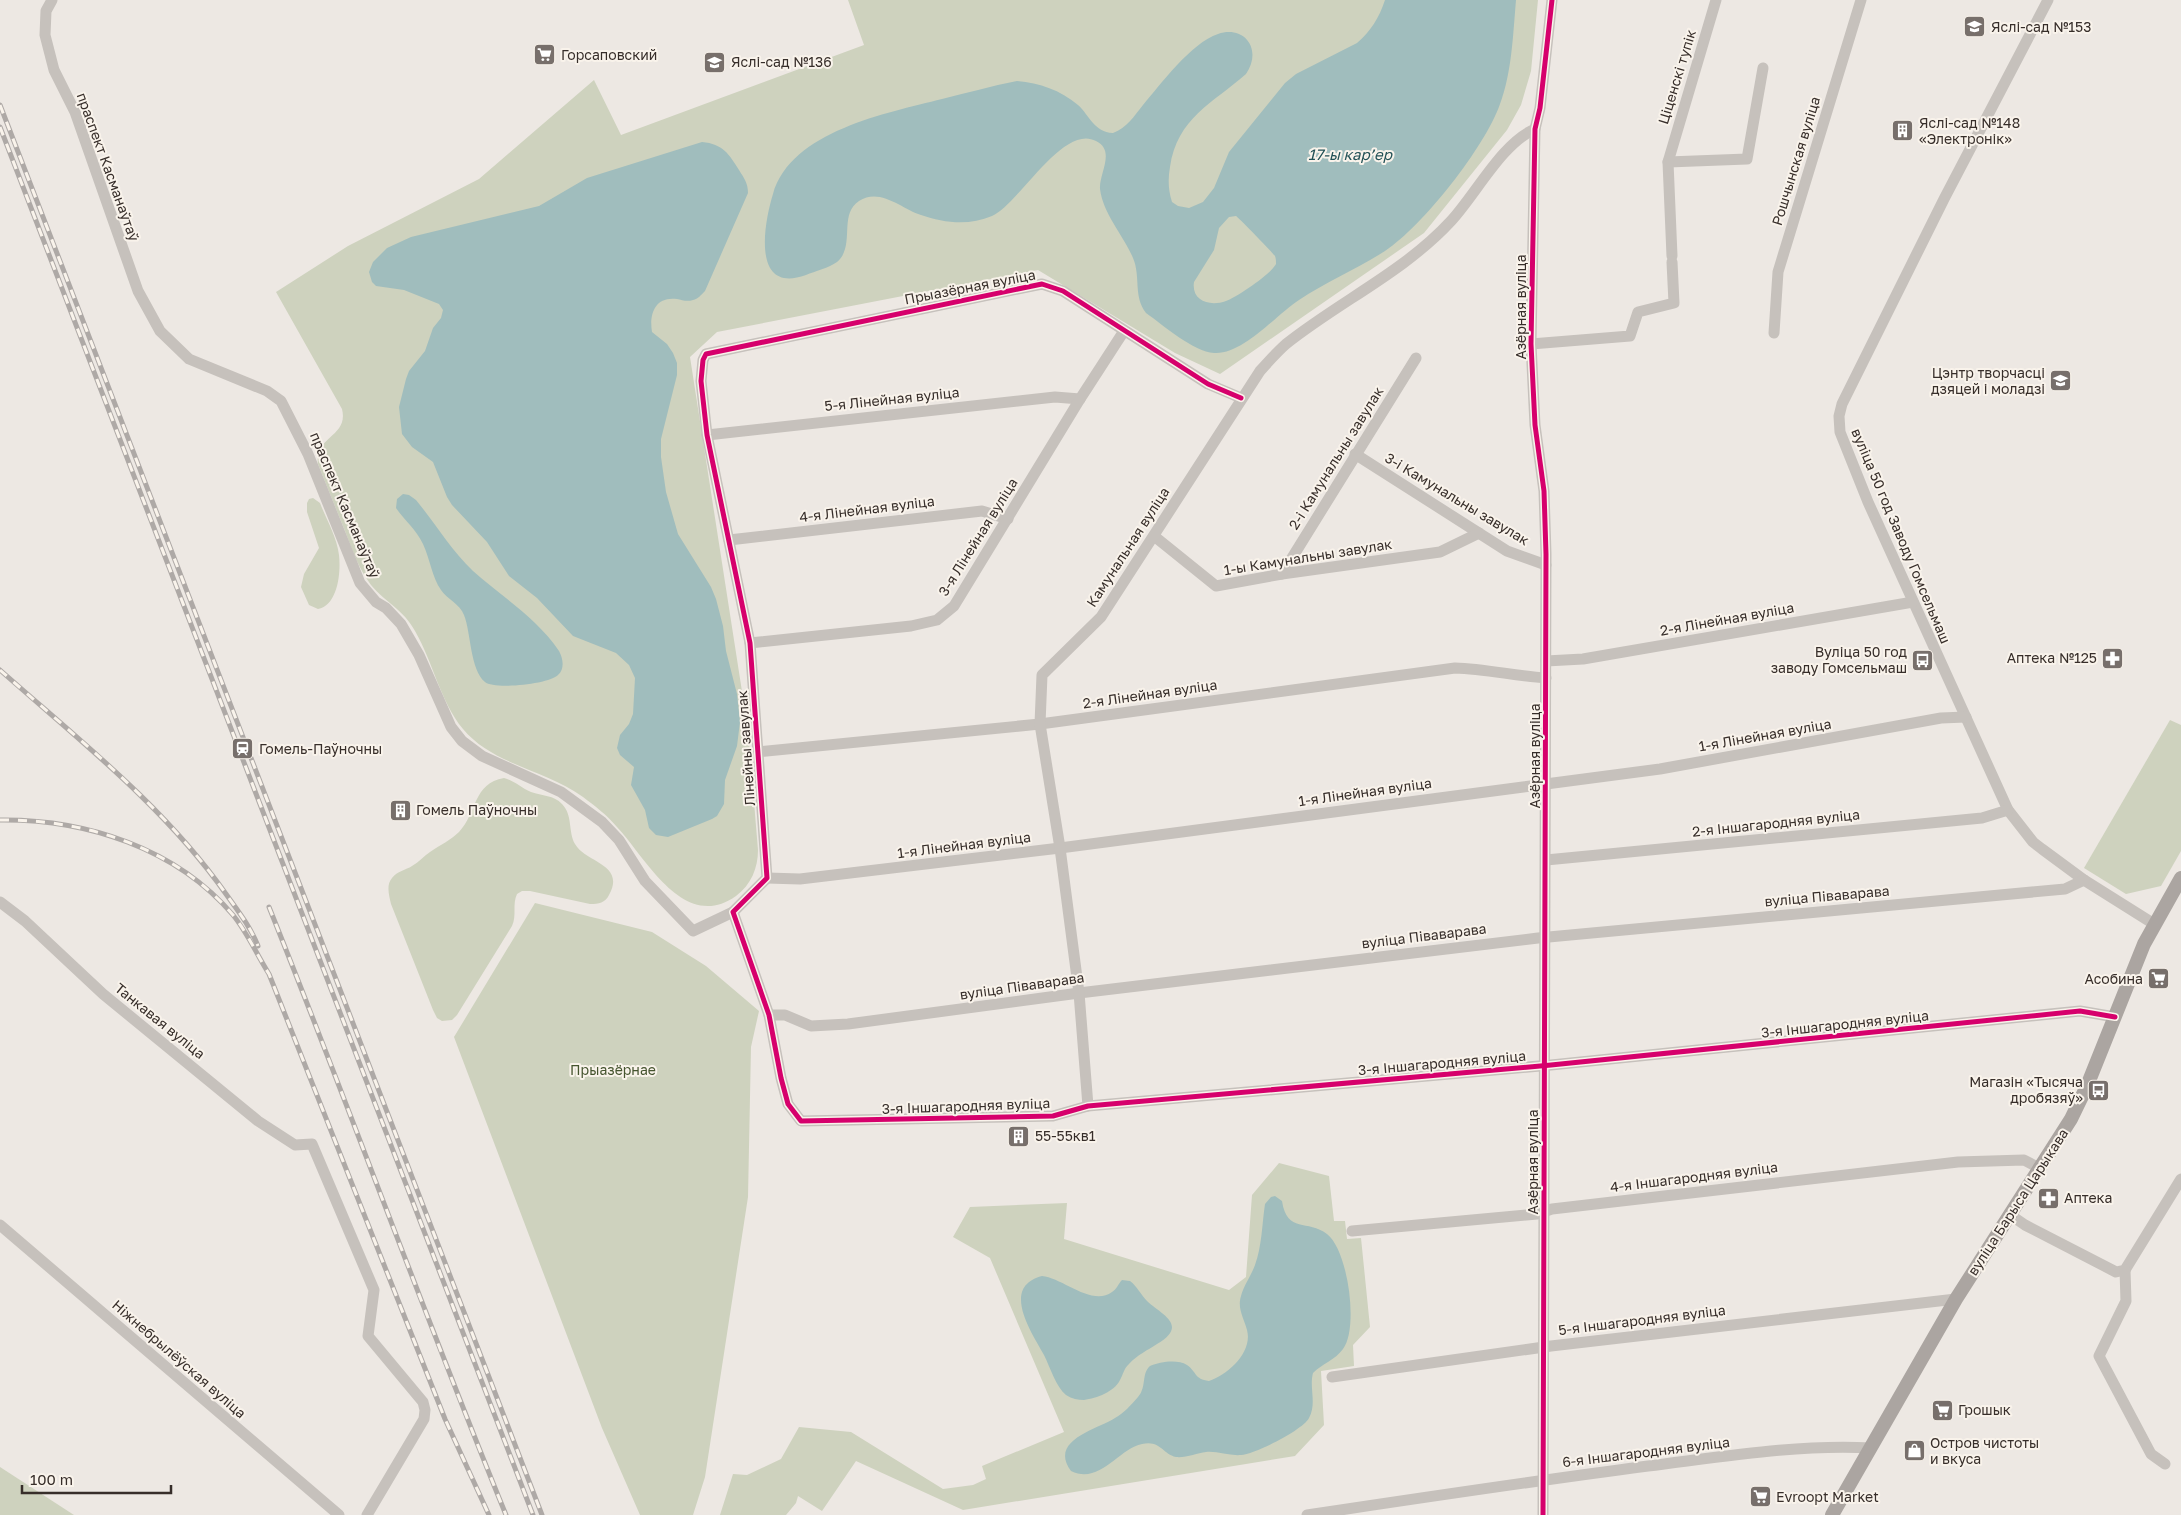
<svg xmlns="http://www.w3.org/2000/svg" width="2181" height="1515" font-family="'Golos Text',sans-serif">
<rect width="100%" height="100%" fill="#ede8e3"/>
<g fill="#ced2be">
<path d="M848 0H1538L1531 71 1521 105 1507 130 1424 233 1220 374 1175 353 1038 270 717 332 690 357 748 730 758 850C758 868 751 885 736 896 684 933 646 858 617 827 607 815 595 806 583 797 546 770 493 765 463 729 440 701 433 662 415 631 404 610 385 602 371 585 359 569 352 550 345 531 336 509 327 487 318 464 314 436 349 437 342 409L276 292 348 246 479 179 594 80 621 135 864 45Z"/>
<path d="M313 498 320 503C326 519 337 537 339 555 341 572 338 605 318 609L309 605 301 587 304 574 319 548 307 512V503L309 499Z"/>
<polygon points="2170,720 2181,725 2181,851 2161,886 2126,894 2084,868"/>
<path d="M504 778C515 781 521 788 531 792 542 796 554 795 562 804 573 815 568 832 575 844 586 863 626 864 609 895 605 903 599 904 590 904L530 891H522L517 894C512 905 517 915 512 926L457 1015 452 1020 442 1021 437 1018 433 1010 391 904C389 895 386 885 392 878 397 871 406 870 412 866 419 862 424 856 430 852 440 845 451 840 459 832 477 813 473 783 504 778Z"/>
<polygon points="535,903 652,932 706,966 759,1011 751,1047 748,1197 705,1477 693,1515 640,1515 602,1428 454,1037"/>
<polygon points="1279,1163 1329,1176 1334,1221 1345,1221 1347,1239 1361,1238 1370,1327 1353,1345 1354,1366 1321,1371 1324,1425 1295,1456 963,1510 856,1461 822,1511 798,1496 796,1503 786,1515 720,1515 733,1474 747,1475 781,1459 799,1427 851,1432 943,1489 973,1485 986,1479 982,1466 1064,1432 990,1258 953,1237 970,1207 1067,1203 1064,1239 1229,1290 1246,1277 1252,1195"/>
<polygon points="0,1467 74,1515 0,1515"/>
</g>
<g fill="#a0bdbd" fill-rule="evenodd">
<path d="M1385 0H1516C1513 34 1512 72 1500 104 1485 147 1423 226 1385 251 1357 269 1326 282 1299 300 1276 315 1243 355 1214 353 1194 352 1163 325 1146 313 1133 296 1141 277 1133 258 1124 236 1103 214 1100 189 1099 173 1116 151 1096 141 1063 123 1019 204 992 216 969 226 944 223 921 215 902 209 880 187 859 201 838 215 856 246 837 262 829 268 815 271 806 275 751 295 764 223 773 194 791 131 887 113 942 99 967 93 991 86 1017 81 1040 83 1060 90 1078 105 1090 116 1094 132 1113 133 1127 128 1134 116 1143 105 1161 84 1191 43 1218 34 1244 25 1263 49 1246 74 1213 103 1177 118 1170 167 1168 178 1168 190 1172 202L1178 206 1189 208 1203 202 1214 188 1229 152 1285 83 1296 74 1357 43C1371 31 1379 18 1385 0ZM1236 216C1239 218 1273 253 1275 256 1276 259 1276 261 1276 264 1271 274 1237 297 1226 301 1210 307 1191 301 1194 282L1214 250 1219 228 1229 217Z"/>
<path d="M702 142C723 144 729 154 739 170 744 178 748 183 748 193L705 291C701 295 698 299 693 300 687 302 682 300 677 299 655 296 649 314 652 332L667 344 673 353 677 363V375L661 439V457L666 492 678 534 711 587 716 599 723 626 726 651 737 694 740 722 737 746 725 780 724 804 717 816 712 819 668 837 656 835 649 828 645 810 631 785 634 767 620 755 617 748 620 735 629 724 633 714 635 678 629 665 616 653 573 636 537 598 509 576 487 542 452 505 447 497 433 462 412 447 402 434 399 407 406 379 409 371 425 351 433 328 441 318 443 310 439 304 404 290 376 286 372 282 369 272 373 262 387 248 411 237 539 206 587 178Z"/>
<path d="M403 494 409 495 416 500C435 523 451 550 473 571 502 597 537 618 559 651 563 658 565 669 558 675 550 684 494 690 485 682 470 670 471 632 464 615 460 604 447 599 441 590 432 577 430 559 423 544 416 529 405 521 396 508L397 499Z"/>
<path d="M1275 1196 1282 1201C1287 1234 1308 1219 1327 1234 1348 1250 1359 1328 1343 1349 1335 1360 1322 1364 1313 1373 1309 1388 1317 1403 1309 1418 1303 1430 1255 1454 1241 1455 1229 1456 1218 1451 1206 1452 1197 1453 1186 1458 1176 1457 1162 1454 1161 1440 1142 1444 1118 1449 1100 1485 1071 1471 1048 1440 1098 1429 1115 1418 1124 1413 1131 1405 1138 1397 1147 1387 1141 1374 1150 1366 1160 1362 1177 1359 1187 1365 1197 1372 1194 1379 1209 1381 1228 1375 1253 1352 1247 1330 1244 1318 1237 1309 1241 1296 1244 1285 1251 1276 1255 1265 1262 1246 1262 1224 1265 1204L1271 1197Z"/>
<path d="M1042 1276C1063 1278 1092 1307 1112 1292 1117 1289 1118 1284 1122 1280L1130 1281C1137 1286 1141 1295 1147 1301 1162 1315 1189 1325 1157 1344 1148 1350 1137 1355 1129 1364 1124 1368 1123 1375 1120 1380 1114 1392 1097 1398 1084 1400 1078 1400 1072 1399 1066 1395 1056 1387 1050 1367 1044 1355 1032 1333 1000 1287 1042 1276Z"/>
</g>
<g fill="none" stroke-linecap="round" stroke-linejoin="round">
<g stroke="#c6c1bc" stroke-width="11">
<polyline points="52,0 46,11 45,35 54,70 75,112 138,291 160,331 189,359 267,391 281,401 308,454 360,583 376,602 386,608 401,624 419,655 451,727 462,741 482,756 561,792 602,822 619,840 645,881 693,931 733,912"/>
<polyline points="2048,0 1944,199 1842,404 1839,416 1840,432 1868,502 2008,810 2033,842 2042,849 2084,880 2154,924"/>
<polyline points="1668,162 1747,159 1763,68"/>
<polyline points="1672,256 1668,162 1716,0"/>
<polyline points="1774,333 1778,272 1861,0"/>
<polyline points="1531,344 1630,336 1638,312 1674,303 1672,262"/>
<polyline points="1241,398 1208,384 1063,291 1042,284 706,354 703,360 701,381 707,435 750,643 767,878 733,912 769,1015 781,1078 788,1104 801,1121 1053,1116 1088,1106 1551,1065 2080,1011 2115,1017"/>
<polyline points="707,435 1055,397 1080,399"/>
<polyline points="1355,454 1507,551 1546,565"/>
<polyline points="1154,536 1216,586 1282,574 1440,552 1479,533"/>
<polyline points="729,540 982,511 1008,519"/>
<polyline points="1282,574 1416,358"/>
<polyline points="750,643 911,626 937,620 954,606 1080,399 1124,331"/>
<polyline points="1546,661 1583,659 1913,602"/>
<path d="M757 752 1040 724 1455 668C1486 669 1515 676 1546 678"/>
<polyline points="1546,860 1982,818 2008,810"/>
<polyline points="767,878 800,879 1060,848 1660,769 1941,718 1966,717"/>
<polyline points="0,902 25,921 103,994 258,1121 295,1145 312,1144 374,1290 368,1336 423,1402 425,1410 424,1419 367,1515"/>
<polyline points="769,1015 785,1015 811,1026 848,1024 1079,993 1538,938 2065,889 2084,880"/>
<path d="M1088 1106 1079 993 1060 848 1040 724 1042 675 1101 617 1260 371C1268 362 1277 352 1286 344 1340 301 1404 272 1451 221 1476 194 1502 143 1535 129"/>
<polyline points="2009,1214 2025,1225 2116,1272 2125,1270 2181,1179"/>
<polyline points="0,1225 339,1515"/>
<polyline points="1352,1231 1537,1214 1552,1209 1958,1162 2024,1160 2039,1168"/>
<polyline points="2125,1270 2126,1301 2099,1356 2151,1454 2165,1464"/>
<polyline points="1332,1377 1551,1346 1956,1299"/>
<path d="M1307 1515C1420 1498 1534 1481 1648 1466 1721 1457 1797 1444 1871 1448"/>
<polyline points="1543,1515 1546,554 1544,491 1535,425 1531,344 1535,129 1540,108 1552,0"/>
</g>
<polyline stroke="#aba5a1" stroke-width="14" points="1832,1515 1956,1299 2071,1119 2087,1086 2144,944 2181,878"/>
<defs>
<g id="rail">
<polyline points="0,105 542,1515"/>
<polyline points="0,127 533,1515"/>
<path d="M0 670C79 740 165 807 226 894 238 911 250 926 258 946"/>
<path d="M0 820C86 819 176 848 233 915 247 932 257 955 269 974L445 1419 489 1515"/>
<path d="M269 907C350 1109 424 1314 506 1515"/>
</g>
</defs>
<use href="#rail" stroke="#aea9a6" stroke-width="5"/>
<use href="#rail" stroke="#f9f3eb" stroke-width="3" stroke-dasharray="9" stroke-linecap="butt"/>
<defs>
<g id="cycleway">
<polyline points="1241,398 1208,384 1063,291 1042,284 706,354 703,360 701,381 707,435 750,643 767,878 733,912 769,1015 781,1078 788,1104 801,1121 1053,1116 1088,1106 1551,1065 2080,1011 2115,1017"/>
<polyline points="1543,1515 1546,554 1544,491 1535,425 1531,344 1535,129 1540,108 1552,0"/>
</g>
</defs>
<use href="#cycleway" stroke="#f9f3eb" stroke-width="8"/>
<use href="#cycleway" stroke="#d6006c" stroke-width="5"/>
</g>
<defs>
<symbol id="school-square" viewBox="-11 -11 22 22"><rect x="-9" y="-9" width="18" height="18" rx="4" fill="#776f6b" stroke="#f9f3eb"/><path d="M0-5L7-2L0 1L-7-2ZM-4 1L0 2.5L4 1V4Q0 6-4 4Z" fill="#fff"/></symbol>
<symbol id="supermarket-square" viewBox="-11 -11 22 22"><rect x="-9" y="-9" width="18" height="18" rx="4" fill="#776f6b" stroke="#f9f3eb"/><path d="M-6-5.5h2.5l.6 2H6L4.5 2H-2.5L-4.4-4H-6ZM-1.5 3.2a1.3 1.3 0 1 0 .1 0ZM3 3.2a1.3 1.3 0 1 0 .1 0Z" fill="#fff"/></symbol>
<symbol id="building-square" viewBox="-11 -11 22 22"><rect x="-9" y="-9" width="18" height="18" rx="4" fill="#776f6b" stroke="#f9f3eb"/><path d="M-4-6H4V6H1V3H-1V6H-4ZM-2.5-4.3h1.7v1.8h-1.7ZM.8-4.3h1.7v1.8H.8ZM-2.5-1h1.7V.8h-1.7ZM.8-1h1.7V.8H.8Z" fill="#fff"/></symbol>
<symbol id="pharmacy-square" viewBox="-11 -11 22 22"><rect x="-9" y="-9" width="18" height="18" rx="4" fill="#776f6b" stroke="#f9f3eb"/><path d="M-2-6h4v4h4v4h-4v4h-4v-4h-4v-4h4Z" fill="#fff"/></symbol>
<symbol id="bus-square" viewBox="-11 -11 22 22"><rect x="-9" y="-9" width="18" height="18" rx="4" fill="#776f6b" stroke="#f9f3eb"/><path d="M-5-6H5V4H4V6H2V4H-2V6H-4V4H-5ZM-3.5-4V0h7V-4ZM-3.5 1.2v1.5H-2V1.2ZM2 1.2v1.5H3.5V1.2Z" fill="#fff"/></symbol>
<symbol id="station-square" viewBox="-11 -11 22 22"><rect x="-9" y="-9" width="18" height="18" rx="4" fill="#776f6b" stroke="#f9f3eb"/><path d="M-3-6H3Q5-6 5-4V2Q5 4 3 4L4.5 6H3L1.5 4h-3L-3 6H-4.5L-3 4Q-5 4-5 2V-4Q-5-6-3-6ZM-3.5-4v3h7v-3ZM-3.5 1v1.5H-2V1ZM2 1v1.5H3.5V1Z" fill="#fff"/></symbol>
<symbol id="shop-square" viewBox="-11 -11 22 22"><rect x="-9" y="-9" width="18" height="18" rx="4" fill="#776f6b" stroke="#f9f3eb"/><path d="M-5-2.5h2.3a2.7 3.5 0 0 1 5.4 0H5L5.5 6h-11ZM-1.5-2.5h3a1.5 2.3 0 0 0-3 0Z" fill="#fff"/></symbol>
</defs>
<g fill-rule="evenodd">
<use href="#school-square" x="1962" y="14" width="25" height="25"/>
<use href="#supermarket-square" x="532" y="42" width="25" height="25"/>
<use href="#school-square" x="702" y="50" width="25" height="25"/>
<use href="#building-square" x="1890" y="118" width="25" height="25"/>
<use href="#school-square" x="2048" y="368" width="25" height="25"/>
<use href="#pharmacy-square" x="2100" y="646" width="25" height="25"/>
<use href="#bus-square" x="1910" y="648" width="25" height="25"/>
<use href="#station-square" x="230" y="736" width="25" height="25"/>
<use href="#building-square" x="388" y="798" width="25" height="25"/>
<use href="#supermarket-square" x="2146" y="966" width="25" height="25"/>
<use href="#bus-square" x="2086" y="1078" width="25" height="25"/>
<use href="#building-square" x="1006" y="1124" width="25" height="25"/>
<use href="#pharmacy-square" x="2036" y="1186" width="25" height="25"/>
<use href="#supermarket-square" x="1930" y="1398" width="25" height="25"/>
<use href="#shop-square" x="1902" y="1438" width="25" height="25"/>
<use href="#supermarket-square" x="1748" y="1484" width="25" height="25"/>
</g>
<g text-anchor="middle" stroke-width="4" stroke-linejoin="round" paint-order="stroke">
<g font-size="14" fill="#372e2a" stroke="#f9f3eb" text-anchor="start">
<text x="1991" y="32">Яслі-сад №153</text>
<text x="561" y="60">Горсаповский</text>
<text x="731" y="67">Яслі-сад №136</text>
<text x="1919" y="128">Яслі-сад №148<tspan x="1919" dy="16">«Электронік»</tspan></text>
<text x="2045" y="378" text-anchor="end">Цэнтр творчасці<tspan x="2045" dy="16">дзяцей і моладзі</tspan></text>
<text x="1907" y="657" text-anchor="end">Вуліца 50 год<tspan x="1907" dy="16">заводу Гомсельмаш</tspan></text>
<text x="2097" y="663" text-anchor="end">Аптека №125</text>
<text x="259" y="754">Гомель-Паўночны</text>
<text x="416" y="815">Гомель Паўночны</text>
<text x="2143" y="984" text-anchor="end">Асобина</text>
<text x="2083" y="1087" text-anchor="end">Магазін «Тысяча<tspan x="2083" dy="16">дробязяў»</tspan></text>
<text x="1035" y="1141">55-55кв1</text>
<text x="2064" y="1203">Аптека</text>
<text x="1958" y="1415">Грошык</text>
<text x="1930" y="1448">Остров чистоты<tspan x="1930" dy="16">и вкуса</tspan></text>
<text x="1776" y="1502">Evroopt Market</text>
</g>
<g font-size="14" fill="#372e2a" stroke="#f9f3eb">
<text transform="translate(1677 77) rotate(-73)" y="5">Ціценскі тупік</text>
<text transform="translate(1796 161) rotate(-73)" y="5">Рошчынская вуліца</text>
<text transform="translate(108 167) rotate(70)" y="5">праспект Касманаўтаў</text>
<text transform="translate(970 287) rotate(-11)" y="5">Прыазёрная вуліца</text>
<text transform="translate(1521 307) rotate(-90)" y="5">Азёрная вуліца</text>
<text transform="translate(892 399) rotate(-6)" y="5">5-я Лінейная вуліца</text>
<text transform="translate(1336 458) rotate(-58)" y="5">2-і Камунальны завулак</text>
<text transform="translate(1457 499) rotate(31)" y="5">3-і Камунальны завулак</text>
<text transform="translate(345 505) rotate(67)" y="5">праспект Касманаўтаў</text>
<text transform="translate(867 509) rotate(-7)" y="5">4-я Лінейная вуліца</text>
<text transform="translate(1901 536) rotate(67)" y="5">вуліца 50 год Заводу Гомсельмаш</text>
<text transform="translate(978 537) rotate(-58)" y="5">3-я Лінейная вуліца</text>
<text transform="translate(1128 547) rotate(-57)" y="5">Камунальная вуліца</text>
<text transform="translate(1308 557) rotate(-9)" y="5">1-ы Камунальны завулак</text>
<text transform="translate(1727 619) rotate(-10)" y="5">2-я Лінейная вуліца</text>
<text transform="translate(1150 694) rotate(-8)" y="5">2-я Лінейная вуліца</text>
<text transform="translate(1765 735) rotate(-10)" y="5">1-я Лінейная вуліца</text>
<text transform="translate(746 748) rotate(-94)" y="5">Лінейны завулак</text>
<text transform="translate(1535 756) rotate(-90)" y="5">Азёрная вуліца</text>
<text transform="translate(1365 792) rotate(-8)" y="5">1-я Лінейная вуліца</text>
<text transform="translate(1776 823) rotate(-6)" y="5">2-я Іншагародняя вуліца</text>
<text transform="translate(964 845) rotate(-7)" y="5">1-я Лінейная вуліца</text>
<text transform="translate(1827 896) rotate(-5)" y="5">вуліца Піваварава</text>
<text transform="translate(1424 936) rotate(-7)" y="5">вуліца Піваварава</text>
<text transform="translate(1022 986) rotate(-8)" y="5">вуліца Піваварава</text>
<text transform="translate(160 1021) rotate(39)" y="5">Танкавая вуліца</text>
<text transform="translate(1845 1024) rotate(-6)" y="5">3-я Іншагародняя вуліца</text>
<text transform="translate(1442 1063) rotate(-5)" y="5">3-я Іншагародняя вуліца</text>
<text transform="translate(966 1106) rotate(-2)" y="5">3-я Іншагародняя вуліца</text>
<text transform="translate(1533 1162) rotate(-90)" y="5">Азёрная вуліца</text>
<text transform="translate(1694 1177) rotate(-7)" y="5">4-я Іншагародняя вуліца</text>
<text transform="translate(2018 1202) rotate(-57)" y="5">вуліца Барыса Царыкава</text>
<text transform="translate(1642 1320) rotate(-7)" y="5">5-я Іншагародняя вуліца</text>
<text transform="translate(179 1359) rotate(41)" y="5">Ніжнебрылёўская вуліца</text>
<text transform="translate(1646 1452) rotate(-7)" y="5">6-я Іншагародняя вуліца</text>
</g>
<g font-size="14" fill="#45542f" stroke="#f9f3eb">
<text x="613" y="1075">Прыазёрнае</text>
</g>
<g font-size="15" font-style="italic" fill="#225156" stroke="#f9f3eb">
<text x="1350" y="160">17-ы кар’ер</text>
</g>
</g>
<path d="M22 1485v8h149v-8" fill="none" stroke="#372e2a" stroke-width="2.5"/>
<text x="30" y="1485" font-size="15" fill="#372e2a" stroke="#f9f3eb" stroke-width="4" paint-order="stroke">100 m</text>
</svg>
